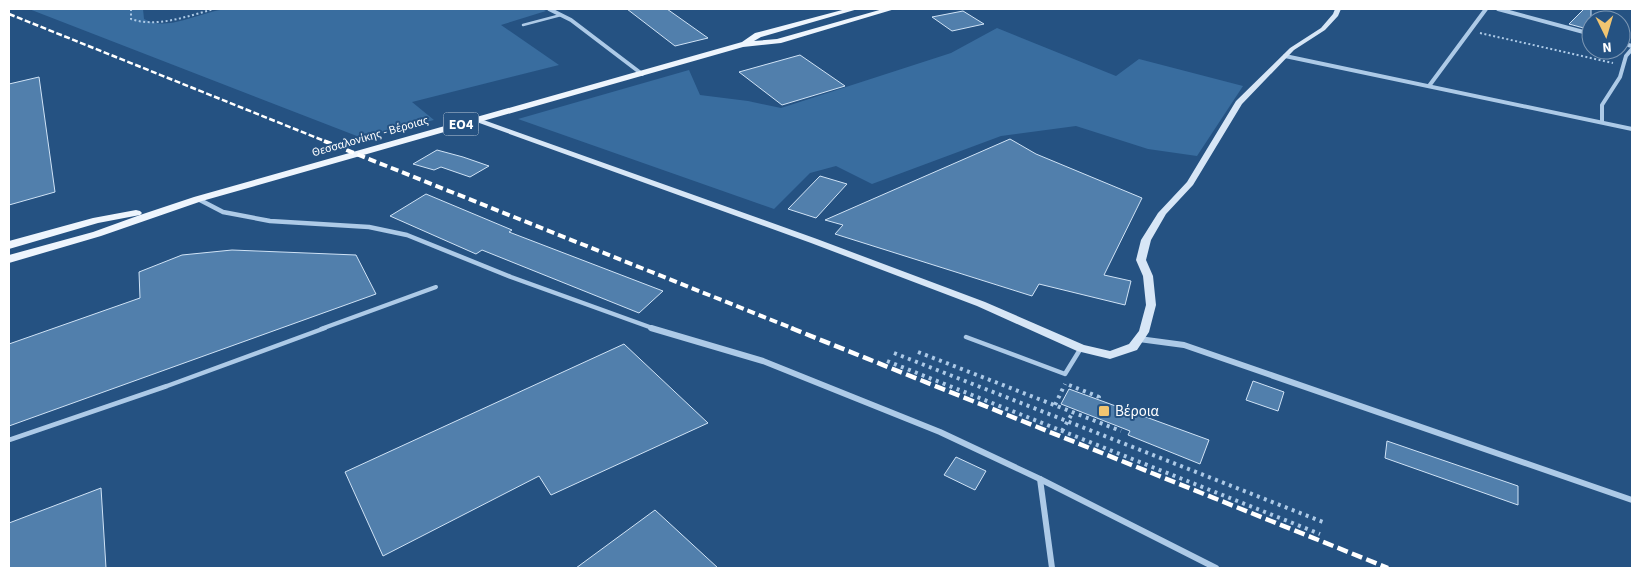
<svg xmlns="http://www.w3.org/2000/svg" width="1641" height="577" font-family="'Source Sans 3',sans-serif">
<rect width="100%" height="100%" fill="#255282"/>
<g fill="#396d9f">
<path d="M29 9H143L144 19C169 33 202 10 229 9 333 5 438 9 542 9L546 11 501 25 559 65 412 102 434 120 362 138Z"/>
<polygon points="997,28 1116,76 1139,59 1243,86 1197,156 1148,149 1076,126 1001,136 872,184 836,166 810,173 774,209 518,119 689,70 700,95 748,101 781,108 951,53"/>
</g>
<g fill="#517fac" stroke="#d0e3f6">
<polygon points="627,9 667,9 708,38 675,46"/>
<polygon points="1584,9 1591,9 1591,30 1569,24"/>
<polygon points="963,11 984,24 952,31 932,17"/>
<polygon points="800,55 845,86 782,105 739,72"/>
<polygon points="39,77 55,192 9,205 9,84"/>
<polygon points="1010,139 1036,154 1142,198 1104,275 1131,281 1125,305 1039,284 1032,296 835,234 843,225 825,220"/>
<polygon points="437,150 463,157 489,166 470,177 441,167 434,170 413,164"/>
<polygon points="820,176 847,184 816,218 788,209"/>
<polygon points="426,194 512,230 509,232 663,291 639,313 482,250 476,254 390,216"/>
<polygon points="232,250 356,255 376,294 9,426 9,344 140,298 139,272 182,255"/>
<polygon points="624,344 708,423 551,495 539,476 383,556 345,472"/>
<polygon points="1253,381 1284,392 1278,411 1246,400"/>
<polygon points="1069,389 1209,440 1200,464 1128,435 1130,431 1061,404"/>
<polygon points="1387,441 1518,486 1518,505 1385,458"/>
<polygon points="956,457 986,471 975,490 944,475"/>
<polygon points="101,488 106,568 9,568 9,523"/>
<polygon points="655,510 718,568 576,568"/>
</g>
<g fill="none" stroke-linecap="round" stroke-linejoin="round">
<g stroke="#adcae7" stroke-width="2" stroke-dasharray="2 2.5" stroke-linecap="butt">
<path d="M131 9V19C157 28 188 16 214 9"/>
<polyline points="1480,33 1613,63"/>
</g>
<g stroke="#adcae7" stroke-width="4" stroke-dasharray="3 4.5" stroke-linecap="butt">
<polyline points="918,352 1121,431"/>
<polyline points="894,353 1323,522"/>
<polyline points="887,361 1320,534"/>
<polyline points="1069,385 1099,397 1098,400"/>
<polyline points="1055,405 1065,384"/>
<polyline points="1062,431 1073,412"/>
</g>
<polyline stroke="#adcae7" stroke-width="2.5" points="523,25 561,15"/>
<polyline stroke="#adcae7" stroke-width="4" points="321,329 436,287"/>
<g stroke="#adcae7" stroke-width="4.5">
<polyline points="966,337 1065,374 1081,348"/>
<polyline points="9,440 167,386 325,328"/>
</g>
<g stroke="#adcae7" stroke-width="4">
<polyline points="549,9 571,20 642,74"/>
<polyline points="1498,9 1591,34"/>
<polyline points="1621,43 1632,46"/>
<polyline points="1285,56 1632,129"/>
<polyline points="1429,86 1486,9"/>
<polyline points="1602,122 1602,105 1620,77 1626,56 1632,49"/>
</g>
<polyline stroke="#adcae7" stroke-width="4.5" points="198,199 223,212 270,221 369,227 407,235 511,277 655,329"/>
<g stroke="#adcae7" stroke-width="6">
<polyline points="651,328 763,361 940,432 1040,479 1216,568"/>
<polyline points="1139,339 1184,345 1632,500"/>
<polyline points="1040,479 1052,568"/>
</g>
<polygon fill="#d7e6f6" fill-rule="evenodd" points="1335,9 1341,9 1338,16 1325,30 1294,50 1242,104 1193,185 1166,214 1151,240 1146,260 1153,276 1156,305 1149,332 1137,350 1110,359 1077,351 977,306 811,243 471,120 472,118 478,118 817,239 985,302 1084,345 1110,351 1129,344 1139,331 1146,305 1143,276 1136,260 1141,240 1158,213 1187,182 1236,101 1290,48 1321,28 1333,14"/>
<polygon fill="#eef5fd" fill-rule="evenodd" points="846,9 858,9 761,37 754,41 777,39 883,9 895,9 781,43 743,47 202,201 101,236 9,263 9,255 93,232 140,215 98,223 9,249 9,241 93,218 136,210 140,211 142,213 140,215 194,197 742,42 755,33"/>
<polyline stroke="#fff" stroke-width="2.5" stroke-dasharray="6 2.5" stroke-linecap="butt" points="9,14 327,142"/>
<polyline stroke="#fff" stroke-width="4" stroke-dasharray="8 4" stroke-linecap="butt" points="324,141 794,329"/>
<polyline stroke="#fff" stroke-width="4.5" stroke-dasharray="11 4.5" stroke-linecap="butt" points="791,328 1388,568"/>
</g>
<rect fill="#f1c571" stroke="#255282" stroke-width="2" x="1098" y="405" width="12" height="12" rx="2.5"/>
<g text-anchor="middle" stroke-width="4" stroke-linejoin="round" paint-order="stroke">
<g font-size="12" fill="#fff" stroke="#255282">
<text transform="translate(370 136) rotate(-16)" y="4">Θεσσαλονίκης - Βέροιας</text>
</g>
<rect fill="#255282" stroke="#becbda" stroke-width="1" x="443.5" y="112.5" width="35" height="23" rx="4"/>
<g font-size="14" font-weight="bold" fill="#fff">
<text x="461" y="129">ΕΟ4</text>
</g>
<g font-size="15" fill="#fff" stroke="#255282" text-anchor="start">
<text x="1115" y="416">Βέροια</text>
</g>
</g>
<rect width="1641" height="577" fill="none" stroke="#ffffff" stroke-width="20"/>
<g transform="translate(1606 35) rotate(175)"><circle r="24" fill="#255282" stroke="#7c97b4"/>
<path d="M0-4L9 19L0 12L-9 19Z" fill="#f1c571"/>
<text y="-8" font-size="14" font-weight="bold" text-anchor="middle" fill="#ffffff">N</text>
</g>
</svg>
